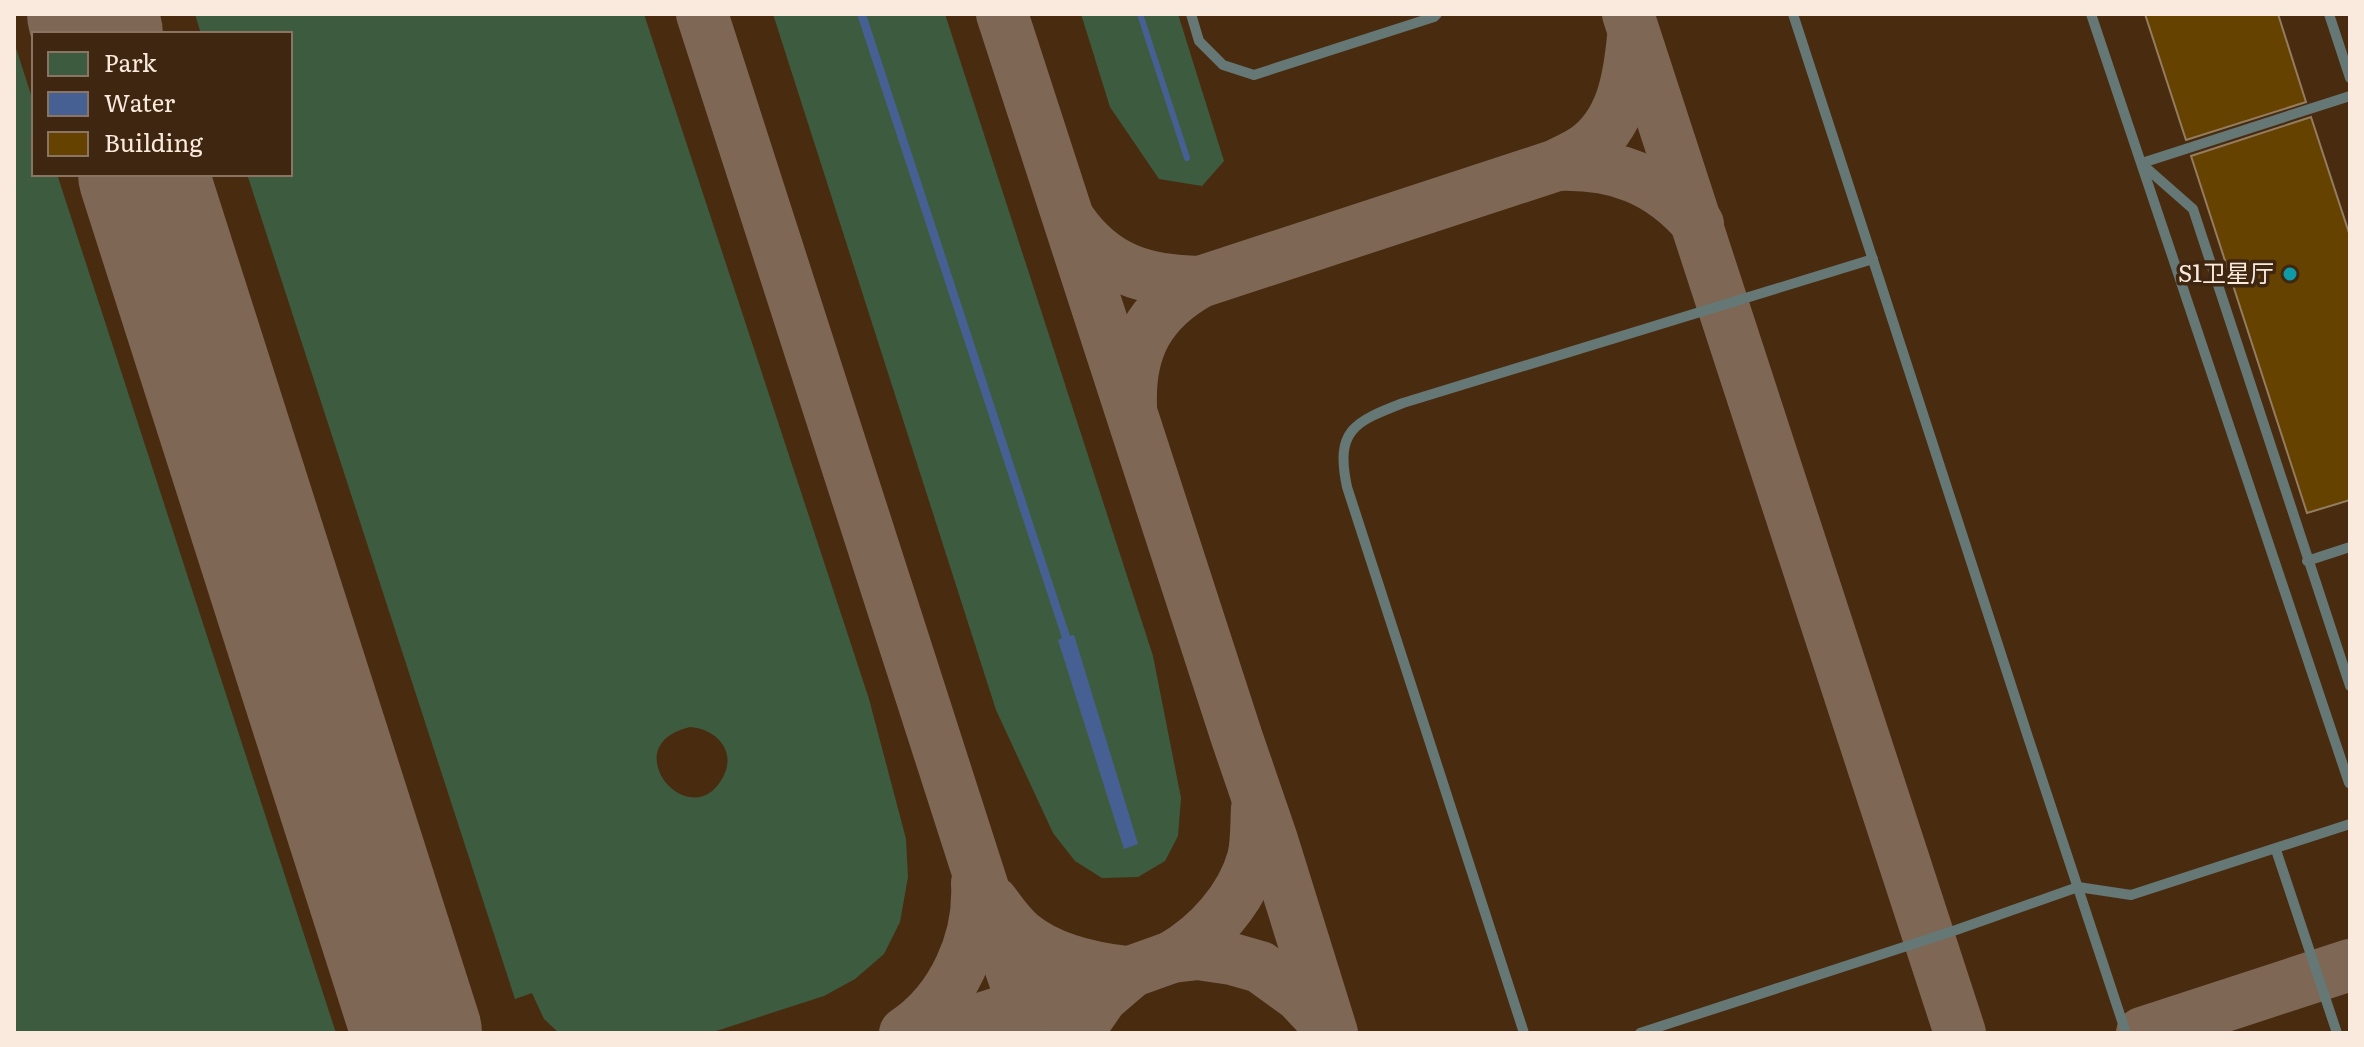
<svg xmlns="http://www.w3.org/2000/svg" width="2364" height="1047" font-family="Literata,'Noto Sans SC',serif">
<rect width="100%" height="100%" fill="#3f2611"/>
<path fill="#492b10" fill-rule="evenodd" d="M14 14H2350V1033H14ZM34 34H290V174H34Z"/>
<g fill="#3d5c3f" fill-rule="evenodd">
<path d="M195 14H644L869 699 906 839 908 877 900 922 884 954 855 979 824 996 710 1033H559L544 1019 532 993 515 999 247 174H290V34H201ZM690 727C717 729 738 752 722 779 689 836 613 745 690 727Z"/>
<polygon points="773,14 945,14 1153,656 1181,798 1178,836 1165,861 1138,877 1102,878 1075,861 1053,833 996,710"/>
<polygon points="1081,14 1178,14 1224,161 1202,186 1159,179 1110,107"/>
<polygon points="14,42 34,104 34,174 57,174 336,1033 14,1033"/>
</g>
<polygon fill="#476093" points="857,14 866,14 1070,636 1074,635 1138,844 1124,849 1058,640 1062,638"/>
<g fill="none" stroke-linecap="round" stroke-linejoin="round">
<polyline stroke="#476093" stroke-width="6" points="1140,14 1187,158"/>
<g stroke="#7e6855" stroke-width="52">
<polyline points="702,14 984,891 1033,1033"/>
<polyline points="1002,14 1237,738 1272,840 1332,1033"/>
<polyline points="1628,14 1960,1033"/>
<path d="M1557 165C1615 163 1659 179 1698 224"/>
<path d="M1071 222C1104 269 1145 281 1200 282"/>
<path d="M1131 405C1129 348 1150 310 1200 282L1557 165C1566 160 1576 156 1585 150 1622 124 1629 79 1633 37"/>
<path d="M993 902C1001 913 1010 926 1021 935 1050 959 1092 968 1127 972"/>
<path d="M1172 957C1208 936 1242 899 1253 858 1257 842 1256 824 1257 808"/>
<path d="M905 1033C953 1001 980 940 977 883"/>
<polyline points="935,1033 1130,972 1172,957 1198,954 1232,959 1260,967 1300,996 1328,1026"/>
<polyline points="1077,1033 1102,997 1130,973"/>
<polyline points="2142,1033 2350,965"/>
</g>
<g stroke="#7e6855" stroke-width="130">
<polyline points="92,14 98,34"/>
<polyline points="143,174 417,1033"/>
</g>
</g>
<g fill="#664200" stroke="#937d60" stroke-width="2">
<polygon points="2145,14 2278,14 2306,102 2186,140"/>
<polygon points="2311,117 2350,236 2350,500 2307,513 2191,156"/>
</g>
<g fill="none" stroke-linecap="round" stroke-linejoin="round">
<g stroke="#657875" stroke-width="10">
<polyline points="1191,14 1199,41 1223,65 1254,75 1434,17 1437,14"/>
<polyline points="1793,14 2028,737 2126,1033"/>
<polyline points="2091,14 2349,783"/>
<polyline points="2329,14 2350,78"/>
<polyline points="2142,163 2350,96"/>
<polyline points="2143,165 2193,209 2350,686"/>
<polyline points="2307,561 2350,547"/>
<polyline points="2276,850 2337,1033"/>
<path d="M1524 1033 1347 487C1335 430 1354 422 1403 403L1873 259"/>
<polyline points="1640,1033 1956,930 2078,887 2131,895 2350,824"/>
</g>
</g>
<circle fill="#0f9aa8" stroke="#3f2611" stroke-width="3" cx="2290" cy="274" r="8"/>
<g text-anchor="middle" stroke-width="7" stroke-linejoin="round" paint-order="stroke">
<g font-size="24" fill="#faeadd" stroke="#3f2611" text-anchor="end">
<text x="2274" y="282">S1卫星厅</text>
</g>
</g>
<rect width="2364" height="1047" fill="none" stroke="#faeadd" stroke-width="32"/>
<rect x="32" y="32" width="260" height="144" fill="#3f2611" stroke="#8a7463" stroke-width="2"/>
<rect x="48" y="52" width="40" height="24" fill="#3d5c3f" stroke="#8a7463" stroke-width="2"/>
<text x="104" y="72" font-size="24" fill="#faeadd">Park</text>
<rect x="48" y="92" width="40" height="24" fill="#476093" stroke="#8a7463" stroke-width="2"/>
<text x="104" y="112" font-size="24" fill="#faeadd">Water</text>
<rect x="48" y="132" width="40" height="24" fill="#664200" stroke="#8a7463" stroke-width="2"/>
<text x="104" y="152" font-size="24" fill="#faeadd">Building</text>
</svg>
